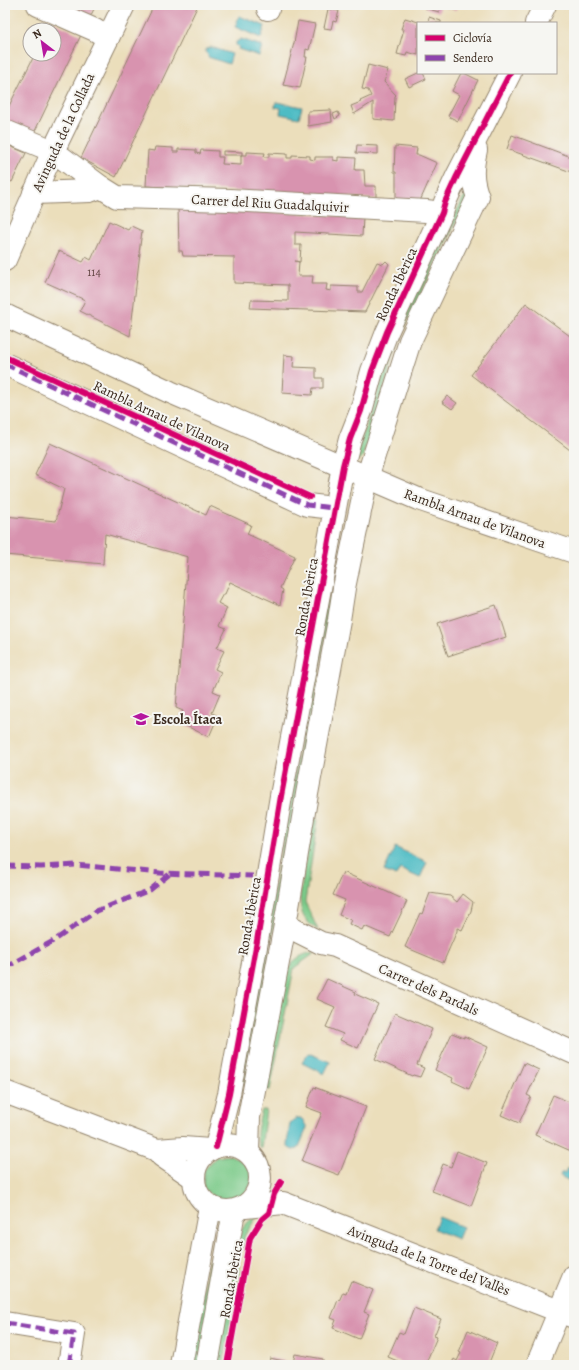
<svg xmlns="http://www.w3.org/2000/svg" width="579" height="1370" font-family="Alegreya,serif">
<rect width="100%" height="100%" fill="#f6f6f2"/>
<filter id="ink" filterUnits="userSpaceOnUse"><feTurbulence type="fractalNoise" baseFrequency=".025" numOctaves="2"/><feDisplacementMap in="SourceGraphic" scale="8" xChannelSelector="R" yChannelSelector="G"/><feConvolveMatrix kernelMatrix="1 2 1 2 8 2 1 2 1" color-interpolation-filters="sRGB"/></filter>
<filter id="wash" filterUnits="userSpaceOnUse"><feTurbulence type="fractalNoise" baseFrequency=".012" numOctaves="4" result="noise"/><feDisplacementMap in="SourceGraphic" scale="16" xChannelSelector="R" yChannelSelector="G"/><feGaussianBlur stdDeviation="0.9" result="paint"/><feColorMatrix in="noise" values="0 0 0 0 0 0 0 0 0 0 0 0 0 0 0 0 0 1.4 0 .05"/><feComposite in="paint" operator="in"/></filter>
<g filter="url(#wash)">
<rect width="100%" height="100%" fill="#ebdebb"/>
<g fill="#7cca89" stroke="#5c7a54">
<polygon points="465,195 469,196 400,336 363,456 357,462 355,459 395,338 427,268"/>
<polygon points="327,594 333,594 285,866 245,1085 239,1085"/>
<path d="M312 818 318 819 305 902 318 930C303 920 301 915 300 897Z"/>
<path d="M315 952V953L294 968 270 1090 264 1089 285 979C291 962 296 955 315 952Z"/>
<path d="M262 1110H266L261 1149C253 1138 259 1122 262 1110Z"/>
<path d="M230 1155C239 1159 250 1165 252 1175 253 1188 240 1203 227 1202 217 1201 210 1194 203 1188L204 1170 216 1157Z"/>
<path d="M258 1215 245 1235 243 1248 236 1247C238 1232 245 1222 258 1215Z"/>
<polygon points="209,1260 217,1262 199,1365 192,1365"/>
<polygon points="233,1264 240,1265 223,1365 217,1365"/>
</g>
<g fill="#4dbcc4" stroke="#447371">
<polygon points="239,16 265,26 261,38 235,27"/>
<polygon points="241,39 262,46 259,56 238,49 239,47 236,45 236,42"/>
<polygon points="211,47 232,54 229,64 208,57 208,55 205,52 206,49"/>
<polygon points="276,102 302,107 299,118 280,114 281,108 275,107"/>
<polygon points="395,847 427,862 420,878 400,869 396,876 384,871"/>
<polygon points="308,1053 330,1062 324,1074 302,1063"/>
<polygon points="297,1118 301,1118 303,1120 307,1128 298,1149 293,1150 289,1148 287,1144 290,1123"/>
<polygon points="567,1168 574,1171 574,1183 560,1176 561,1173 565,1173"/>
<polygon points="439,1217 463,1227 458,1239 434,1229"/>
</g>
<g id="blocks">
<g fill="#d893af">
<polygon points="68,5 96,5 90,17 67,6"/>
<polygon points="154,5 198,5 116,177 81,158"/>
<polygon points="426,5 457,5 456,10 440,6 439,12 425,8"/>
<polygon points="328,9 339,11 336,22 333,21 331,29 324,28"/>
<polygon points="429,17 441,21 441,23 428,23"/>
<polygon points="405,18 422,23 418,23 418,55 407,52 406,56 397,54 404,29 401,29"/>
<polygon points="51,21 81,35 34,133 5,124 5,114 35,54 54,54 54,30 47,30"/>
<polygon points="298,21 315,24 309,50 306,49 305,57 307,57 300,88 283,85 294,43"/>
<polygon points="368,65 388,70 384,82 396,95 395,96 394,121 373,119 373,102 354,114 351,106 361,102 360,101 371,96 368,90 362,89"/>
<polygon points="418,73 423,73 426,79 409,87 405,79"/>
<polygon points="461,73 464,73 478,80 458,121 448,116 459,95 452,91"/>
<polygon points="331,110 332,122 308,126 308,111"/>
<polygon points="338,112 340,116 335,119 333,114"/>
<polygon points="512,135 574,158 574,173 507,149"/>
<polygon points="5,144 26,153 12,182 5,179"/>
<polygon points="357,145 378,146 378,154 356,153"/>
<polygon points="395,146 417,148 416,155 419,155 437,163 420,201 396,200 396,172 394,172"/>
<polygon points="155,147 173,148 173,152 178,152 178,149 196,150 196,153 200,154 201,150 218,151 218,157 223,157 222,164 241,165 241,155 247,155 247,152 265,153 264,157 269,157 269,153 287,154 287,158 292,158 292,155 310,156 310,159 315,160 315,157 333,157 333,160 338,161 338,157 356,158 355,170 364,170 365,186 376,186 376,199 146,186 148,150 154,151"/>
<polygon points="223,151 242,152 242,155 223,155"/>
<polygon points="178,207 363,217 362,236 295,232 295,245 301,245 300,262 295,261 299,262 298,276 313,276 312,284 327,284 326,290 331,291 331,286 358,287 358,292 362,292 377,262 383,264 386,261 389,264 365,312 250,308 251,300 288,301 288,285 234,283 234,257 183,256 182,251 179,251"/>
<polygon points="109,221 128,230 131,226 142,231 139,253 140,253 130,336 80,311 85,300 45,282 59,251 83,262 86,257 91,260"/>
<polygon points="526,303 574,339 574,453 471,375"/>
<polygon points="284,355 294,356 293,367 316,368 316,378 323,378 323,388 313,388 312,395 282,393"/>
<polygon points="447,396 457,403 452,409 442,402"/>
<polygon points="50,443 206,515 210,506 251,525 247,534 295,556 280,588 283,590 280,605 230,582 225,594 223,594 218,603 227,608 219,626 226,629 217,648 224,651 215,669 221,672 213,691 220,694 212,713 218,716 209,737 178,722 183,711 176,708 188,557 105,534 103,564 5,555 5,516 56,521 64,489 35,475"/>
<polygon points="496,605 506,637 448,656 437,624"/>
<polygon points="343,872 407,901 390,937 364,926 362,930 349,924 351,920 339,915 345,900 333,895"/>
<polygon points="430,893 450,896 457,902 463,894 473,902 471,911 462,930 457,928 457,931 443,963 405,947 420,913 422,914"/>
<polygon points="327,979 356,992 355,994 378,1004 358,1048 340,1040 343,1034 326,1027 335,1007 317,999"/>
<polygon points="395,1013 432,1029 417,1065 424,1068 420,1077 413,1075 412,1076 375,1059"/>
<polygon points="452,1033 464,1038 464,1036 488,1047 469,1089 452,1081 453,1078 435,1070"/>
<polygon points="524,1063 539,1070 527,1095 531,1097 519,1123 501,1115"/>
<polygon points="314,1087 366,1107 339,1175 302,1161 322,1113 306,1107"/>
<polygon points="553,1095 574,1104 574,1144 571,1151 535,1135"/>
<polygon points="457,1151 487,1163 471,1206 432,1191 443,1164 451,1167"/>
<polygon points="351,1281 373,1290 364,1312 369,1314 359,1339 333,1328 336,1320 331,1318 338,1300 339,1301 343,1292 346,1293"/>
<polygon points="414,1308 441,1319 434,1336 437,1337 425,1365 407,1365 388,1357 399,1332 404,1334"/>
<polygon points="468,1330 497,1343 488,1365 451,1365 454,1359 457,1361 461,1353 459,1352"/>
<polygon points="295,1354 323,1359 322,1365 269,1365 270,1358 293,1363"/>
</g>
</g>
</g>
<g filter="url(#ink)">
<use href="#blocks" fill-opacity="0" stroke="#93846c" stroke-width="1"/>
<g fill="none" stroke-linecap="round" stroke-linejoin="round">
<defs>
<g id="street">
<polyline points="38,5 95,30 108,38"/>
<polyline points="268,9 269,5"/>
<polyline points="536,23 545,5"/>
<polyline points="5,131 53,151 101,187 117,197 230,200 426,211 442,213"/>
<polyline points="34,193 90,191 101,187"/>
<polyline points="5,260 53,151 124,5"/>
<polyline points="5,315 13,319 170,392 418,499 574,552"/>
<polyline points="5,364 307,505 334,508"/>
<polyline points="285,925 321,943 335,946 574,1053"/>
<polyline points="5,1092 157,1150 183,1148 210,1150"/>
<circle cx="227" cy="1178" r="33"/>
<polyline points="216,1147 229,1094 257,941 281,796 343,466 350,439 361,411 372,371 387,332 442,213 445,202 457,176 510,73"/>
<polyline points="157,1150 162,1156 194,1178"/>
<path d="M248 1152 249 1117 285 925 307 794 339 620 344 588 367 478 410 341 478 197C471 179 472 168 476 150"/>
<polyline points="245,1207 283,1203 574,1317"/>
<polyline points="5,1323 74,1334 69,1365"/>
<polyline points="181,1365 210,1207"/>
<polyline points="207,1365 234,1211"/>
<polyline points="537,1365 574,1276"/>
</g>
</defs>
<use href="#street" stroke="#93846c" stroke-width="24"/>
<use href="#street" stroke="#fff" stroke-width="22"/>
<g stroke="#8e44ad" stroke-width="5" stroke-dasharray="10 5" stroke-linecap="butt">
<polyline points="5,364 307,505 334,508"/>
<polyline points="5,866 41,867 76,865 160,873 253,876"/>
<polyline points="5,968 55,940 96,911 150,890 171,873"/>
<polyline points="5,1323 74,1334 69,1365"/>
</g>
<defs>
<g id="cycleway">
<polyline points="5,357 310,497"/>
<polyline points="216,1147 229,1094 257,941 281,796 343,466 350,439 361,411 372,371 387,332 442,213 445,202 457,176 510,73"/>
<polyline points="227,1365 250,1238 262,1219 269,1213 274,1194 281,1182"/>
</g>
</defs>
<use href="#cycleway" stroke="#f6f6f2" stroke-width="8"/>
<use href="#cycleway" stroke="#d6006c" stroke-width="6"/>
</g>
</g>
<defs>
<symbol id="school-bare" viewBox="-9 -9 18 18"><path d="M0-5L7-2L0 1L-7-2ZM-4 1L0 2.5L4 1V4Q0 6-4 4Z" fill="#b5179e" stroke="#f6f6f2" stroke-width="2.5" paint-order="stroke"/></symbol>
</defs>
<g fill-rule="evenodd">
<use href="#school-bare" x="130" y="708" width="22" height="22"/>
</g>
<g text-anchor="middle" stroke-width="4" stroke-linejoin="round" paint-order="stroke">
<g font-size="12" fill="#624442">
<text x="94" y="276">114</text>
</g>
<g font-size="14" fill="#3b2a1e" stroke="#f6f6f2">
<text transform="translate(63 132) rotate(-65)" y="5">Avinguda de la Collada</text>
<text transform="translate(270 203) rotate(3)" y="5">Carrer del Riu Guadalquivir</text>
<text transform="translate(396 284) rotate(-65)" y="5">Ronda Ibèrica</text>
<text transform="translate(162 416) rotate(25)" y="5">Rambla Arnau de Vilanova</text>
<text transform="translate(475 518) rotate(20)" y="5">Rambla Arnau de Vilanova</text>
<text transform="translate(306 597) rotate(-80)" y="5">Ronda Ibèrica</text>
<text transform="translate(249 916) rotate(-80)" y="5">Ronda Ibèrica</text>
<text transform="translate(429 989) rotate(24)" y="5">Carrer dels Pardals</text>
<text transform="translate(429 1260) rotate(21)" y="5">Avinguda de la Torre del Vallès</text>
<text transform="translate(231 1279) rotate(-80)" y="5">Ronda Ibèrica</text>
</g>
<g font-size="14" font-weight="bold" fill="#3b2a1e" stroke="#f6f6f2" text-anchor="start">
<text x="153" y="724">Escola Ítaca</text>
</g>
</g>
<rect width="579" height="1370" fill="none" stroke="#f6f6f2" stroke-width="20"/>
<rect x="417" y="22" width="140" height="52" fill="#f6f6f2" stroke="#aba49d"/>
<rect x="425" y="35" width="20" height="6" fill="#d6006c" stroke="#aba49d"/>
<text x="453" y="42" font-size="12" fill="#3b2a1e">Ciclovía</text>
<rect x="425" y="55" width="20" height="6" fill="#8e44ad" stroke="#aba49d"/>
<text x="453" y="62" font-size="12" fill="#3b2a1e">Sendero</text>
<g transform="translate(42 42) rotate(329)"><circle r="19" fill="#f6f6f2" stroke="#aba49d"/>
<path d="M0-3L7 15L0 10L-7 15Z" fill="#b5179e"/>
<text y="-6" font-size="11" font-weight="bold" text-anchor="middle" fill="#3b2a1e">N</text>
</g>
</svg>
